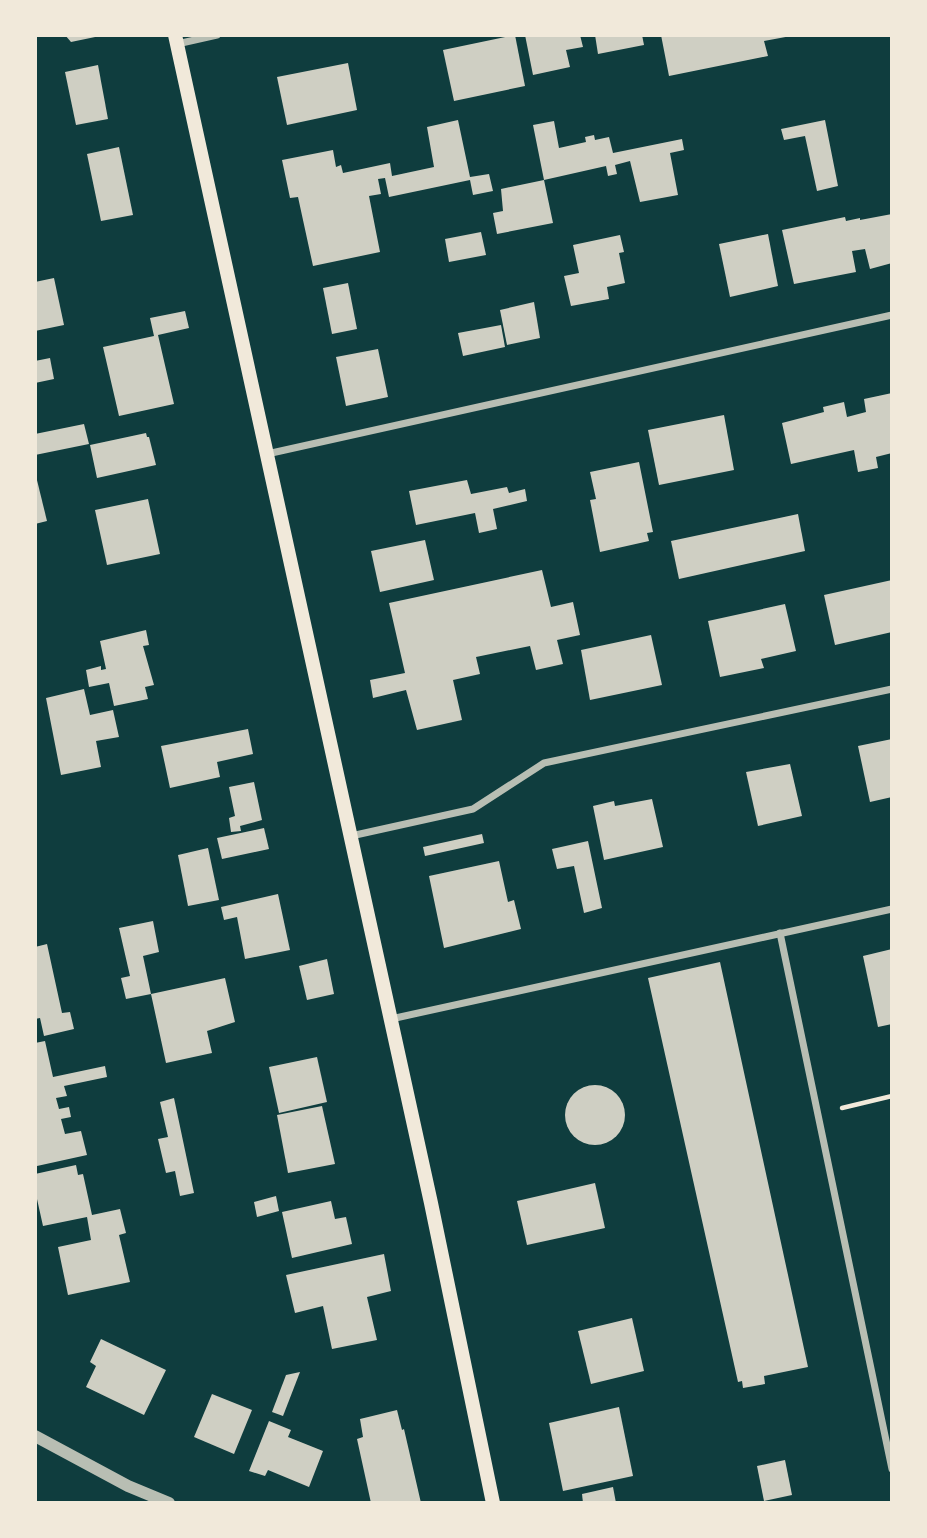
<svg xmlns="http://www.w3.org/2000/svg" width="927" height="1538" font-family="'Titillium Web',sans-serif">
<rect width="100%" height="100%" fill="#0f3d3e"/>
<g fill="#cfcfc3">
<polygon points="65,35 100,35 100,36 71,42"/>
<polygon points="515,35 525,86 454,101 443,50"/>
<polygon points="525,35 580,35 583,47 566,50 570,67 533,75"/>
<polygon points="595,35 642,35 644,45 598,54"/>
<polygon points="661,35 791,35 791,36 764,41 768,56 669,76"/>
<polygon points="348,63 357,110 287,125 277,77"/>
<polygon points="98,65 108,119 76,125 65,72"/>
<polygon points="458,120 470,177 489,174 493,191 473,195 470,180 389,197 385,178 378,179 381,194 369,196 380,252 313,266 298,197 290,198 282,160 333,150 336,167 341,165 343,173 390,163 392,176 434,167 427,127"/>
<polygon points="825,120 838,186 817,191 805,136 784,140 781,129"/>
<polygon points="554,121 559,148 586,142 585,137 594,135 595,140 609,137 613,153 682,139 684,150 670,153 678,195 640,202 630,161 615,165 617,174 608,176 606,166 544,180 533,125"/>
<polygon points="119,147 133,215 101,221 87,154"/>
<polygon points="544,180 553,223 497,234 493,213 503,211 501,189"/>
<polygon points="892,214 892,263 870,269 865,249 852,251 856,272 794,284 782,230 845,217 846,221 860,218 860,220"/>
<polygon points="481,232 486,255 449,262 445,239"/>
<polygon points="768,234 778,286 730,297 719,244"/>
<polygon points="620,235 624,252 619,253 625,283 607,287 609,299 571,306 564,276 579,273 573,245"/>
<polygon points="54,278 64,325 35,331 35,282"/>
<polygon points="348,283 357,329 332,334 323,288"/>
<polygon points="534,302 540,338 507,345 500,310"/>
<polygon points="185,311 189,328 158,335 174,404 119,416 103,347 154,336 150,318"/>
<polygon points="501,325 505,347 463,356 458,333"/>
<polygon points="378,349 388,397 346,406 336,357"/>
<polygon points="50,358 54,379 35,383 35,361"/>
<polygon points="892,393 892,453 876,457 878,468 858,472 854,450 791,464 782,423 824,412 823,407 844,402 847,417 866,412 864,399"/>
<polygon points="724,415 734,470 659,485 648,430"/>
<polygon points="84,424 89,444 35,455 35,434"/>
<polygon points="146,433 147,437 149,437 156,465 97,478 90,445"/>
<polygon points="639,462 653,532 647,533 649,541 600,552 590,500 596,499 590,472"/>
<polygon points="35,472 47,521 35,524"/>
<polygon points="467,480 471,494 507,487 509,493 525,489 527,501 493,509 497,529 479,533 475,513 416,525 409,491"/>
<polygon points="148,499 160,554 107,565 95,510"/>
<polygon points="798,514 805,551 679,579 671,541"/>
<polygon points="425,540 434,580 380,592 371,551"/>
<polygon points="542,570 551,607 573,602 580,635 557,640 563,664 536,670 530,646 476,657 480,674 453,680 462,720 417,730 406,690 373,698 370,680 405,673 389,603"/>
<polygon points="892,580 892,632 835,645 824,595"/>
<polygon points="785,604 796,651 761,659 764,668 720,677 708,621"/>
<polygon points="146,630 149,645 143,646 154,685 145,687 148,699 114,706 109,683 89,687 86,670 101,666 101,670 106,669 100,641"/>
<polygon points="651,635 662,685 590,700 581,650"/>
<polygon points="84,689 90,715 113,710 119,737 96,741 101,767 61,775 46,698"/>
<polygon points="248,729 253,754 217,762 220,777 170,788 161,746"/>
<polygon points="892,739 892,797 870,802 858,746"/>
<polygon points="790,764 802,816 758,826 746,772"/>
<polygon points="254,782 262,820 240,826 241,831 231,832 229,818 235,816 229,787"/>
<polygon points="652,799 663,847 604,860 593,806 614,801 615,806"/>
<polygon points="264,828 269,849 222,859 217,838"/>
<polygon points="482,834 484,843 425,856 423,847"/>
<polygon points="588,841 602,908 584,913 574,866 557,869 552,849"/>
<polygon points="208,848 219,900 188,906 178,855"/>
<polygon points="499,861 508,902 514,900 521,929 444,948 429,876"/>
<polygon points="278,894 290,950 245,959 237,917 224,920 221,907"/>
<polygon points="153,921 159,952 143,956 151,994 126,999 121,978 130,976 119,928"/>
<polygon points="47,944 62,1013 70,1012 74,1029 44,1036 40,1018 35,1019 35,947"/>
<polygon points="892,949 892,1024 878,1027 863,956"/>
<polygon points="327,959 334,994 307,1000 299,966"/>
<polygon points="720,962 808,1367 764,1376 765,1384 743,1388 742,1381 738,1382 648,978"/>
<polygon points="225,978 235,1022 207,1031 212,1053 166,1063 151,994"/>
<polygon points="45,1041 53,1077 105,1066 107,1077 64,1086 67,1096 56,1098 59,1109 69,1107 71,1117 61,1119 65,1134 81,1131 87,1155 37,1166 35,1154 35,1043"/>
<polygon points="317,1057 327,1102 279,1113 269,1067"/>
<circle cx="595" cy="1115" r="30"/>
<polygon points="174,1098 194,1193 180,1196 175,1171 166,1173 158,1139 168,1137 160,1102"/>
<polygon points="322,1106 335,1164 288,1173 277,1115"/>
<polygon points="76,1165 78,1175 83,1174 92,1215 120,1209 126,1233 119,1235 130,1282 68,1295 58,1247 91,1240 87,1217 43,1226 35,1190 35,1174"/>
<polygon points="595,1183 605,1228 527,1245 517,1201"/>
<polygon points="276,1196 279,1211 257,1217 254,1202"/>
<polygon points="331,1201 335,1219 346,1217 352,1244 292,1258 282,1212"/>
<polygon points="384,1254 391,1291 367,1297 377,1340 332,1349 323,1306 295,1313 286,1275"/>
<polygon points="632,1318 644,1371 591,1384 578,1331"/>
<polygon points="101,1339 166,1370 144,1415 86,1387 96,1366 90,1362"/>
<polygon points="300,1372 283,1416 272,1412 286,1375"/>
<polygon points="212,1394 252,1410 234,1454 194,1437"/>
<polygon points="619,1407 633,1476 563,1491 549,1423"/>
<polygon points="397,1410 402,1430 404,1429 421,1503 371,1503 357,1439 363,1437 360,1419"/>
<polygon points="269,1421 291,1430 288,1437 323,1451 309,1487 268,1470 265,1476 249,1471"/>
<polygon points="785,1460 792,1495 764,1501 757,1466"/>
<polygon points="613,1487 616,1503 583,1503 582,1494"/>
</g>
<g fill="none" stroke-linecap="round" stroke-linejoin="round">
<polyline stroke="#f1e9da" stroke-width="4.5" points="842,1108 892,1096"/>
<g stroke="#b8beb3" stroke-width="7">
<polyline points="177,44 217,35"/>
<polyline points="267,454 892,315"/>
<polyline points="351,836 473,809 544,763 892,689"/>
<polyline points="780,933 892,1469"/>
<polyline points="391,1019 892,909"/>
</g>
<polyline stroke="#b8beb3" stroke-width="12" points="35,1436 128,1486 169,1503"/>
<polyline stroke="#f1e9da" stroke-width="14" points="175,35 431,1203 493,1503"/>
</g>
<rect width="927" height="1538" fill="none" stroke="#f1e9da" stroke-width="74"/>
</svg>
